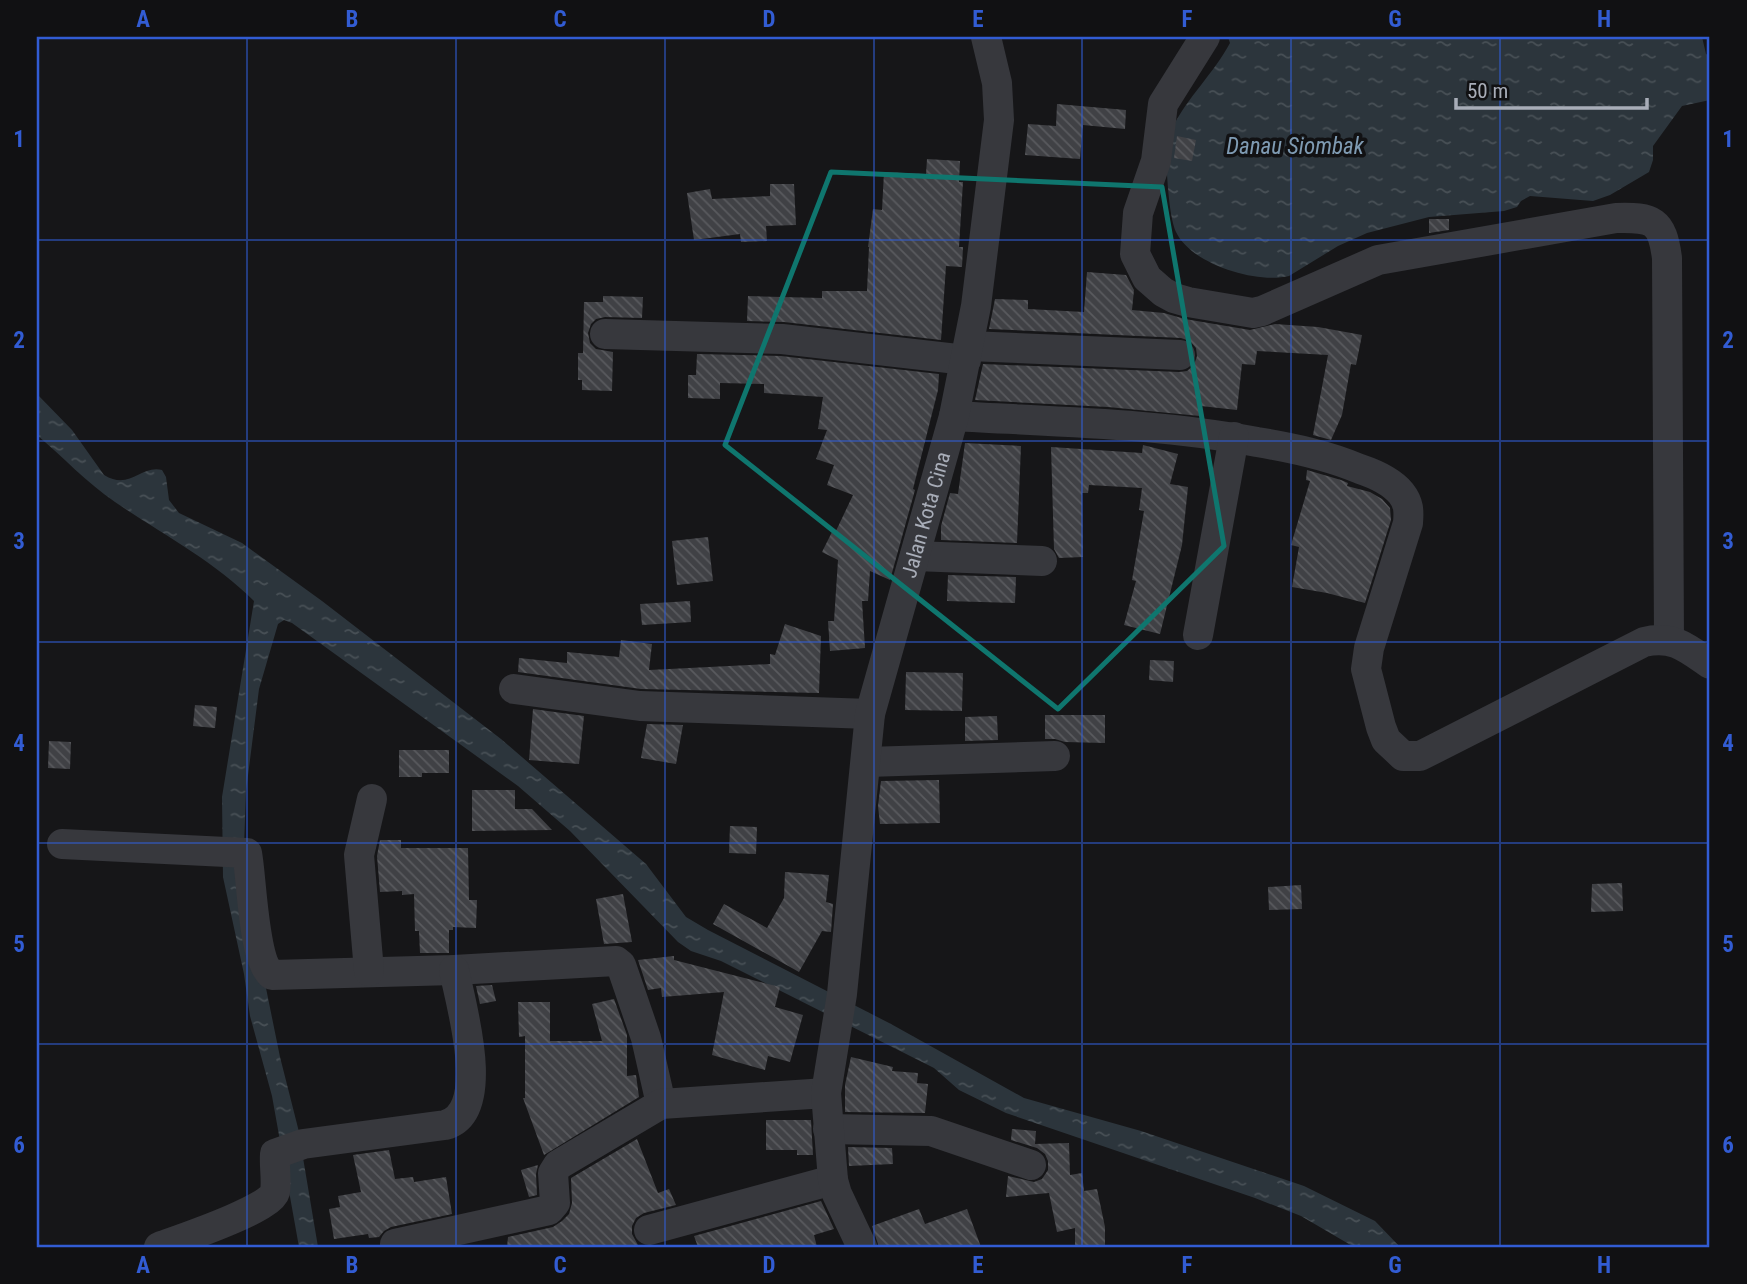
<svg xmlns="http://www.w3.org/2000/svg" width="1747" height="1284" font-family="'Roboto Condensed',sans-serif">
<defs>
<pattern id="water-ripples" width="26" height="14" patternUnits="userSpaceOnUse" patternTransform="scale(1.75)"><rect width="26" height="14" fill="#2c353c"/><path d="M2 4q2-2 4 0t4 0M15 11q2-2 4 0t4 0" fill="none" stroke="#485056"/></pattern>
<pattern id="building-back-hatch" width="6" height="6" patternUnits="userSpaceOnUse" patternTransform="scale(1.75)"><rect width="6" height="6" fill="#404145"/><path d="M-1 5l2 2M0 0l6 6M5-1l2 2" fill="none" stroke="#595a5e"/></pattern>
</defs>
<rect width="100%" height="100%" fill="#161618"/>
<g fill="url(#water-ripples)">
<path d="M1228 37H1702L1706 54 1710 56V100L1682 106 1653 146V160L1649 172 1610 195 1593 201 1530 196 1521 201 1517 207 1504 211 1429 217 1367 233 1338 246 1289 276C1256 284 1191 264 1176 232 1170 218 1168 189 1167 174 1166 158 1166 142 1173 127 1187 98 1214 73 1230 43Z"/>
<path d="M37 394 72 430 104 475C130 491 140 465 162 470L166 477 169 500 179 513 242 543 322 601 501 739 646 864 686 917 708 930 891 1024 1024 1098 1141 1131 1304 1186 1375 1221 1400 1247H1354L1301 1216 1255 1198 1006 1113 959 1090 934 1068 721 961 691 951 678 942 570 831 518 786 292 623 284 620 278 624 259 689 246 791 243 875 280 1057 298 1128 318 1247H299L272 1096 250 1016 244 974 223 877 222 797 254 601C214 561 162 534 115 502 87 483 63 457 37 435Z"/>
</g>
<g fill="url(#building-back-hatch)">
<polygon points="1057,104 1126,110 1125,129 1083,125 1080,159 1025,155 1028,124 1056,126"/>
<polygon points="1177,136 1196,140 1192,161 1174,158"/>
<polygon points="927,159 960,161 959,182 963,182 959,247 963,247 962,267 946,266 941,340 784,322 747,321 748,296 822,298 822,291 867,291 869,247 868,247 873,209 882,210 884,172 926,174"/>
<polygon points="770,184 794,184 796,225 766,226 767,241 741,242 740,234 694,240 687,193 710,189 712,199 770,196"/>
<polygon points="1429,219 1449,219 1449,230 1429,233"/>
<polygon points="1087,272 1126,275 1134,290 1132,310 1164,313 1185,319 1250,330 1275,324 1318,327 1362,335 1356,365 1351,364 1342,415 1331,440 1313,435 1328,355 1257,351 1255,365 1242,364 1237,410 1201,406 1200,416 1108,407 975,400 983,364 1179,372 1187,371 1194,365 1197,356 1196,348 1190,341 1181,338 989,329 995,299 1028,300 1028,309 1084,312"/>
<polygon points="603,296 643,297 642,318 605,317 596,319 591,324 588,333 590,343 596,349 613,352 612,391 582,390 582,380 578,380 578,353 583,353 584,302 603,302"/>
<polygon points="697,354 781,356 939,374 938,390 913,489 915,490 890,580 870,571 868,601 862,601 865,648 830,651 828,621 834,621 838,560 822,552 832,532 835,533 853,495 827,485 834,465 816,459 827,430 818,429 823,397 764,393 764,384 720,383 720,399 688,398 688,375 696,375"/>
<polygon points="965,443 1021,446 1017,543 941,540 941,526 950,493 958,494"/>
<polygon points="1143,445 1178,454 1170,484 1188,487 1182,545 1160,634 1124,625 1136,581 1132,580 1144,511 1139,510 1142,488 1089,485 1088,493 1082,493 1083,557 1059,558 1054,549 1051,447 1142,453"/>
<polygon points="1307,470 1341,480 1348,483 1347,486 1370,492 1382,499 1390,508 1391,520 1365,603 1327,593 1292,587 1299,547 1291,545 1310,481 1306,480"/>
<polygon points="708,537 713,581 677,585 672,541"/>
<polygon points="948,575 1016,577 1015,603 947,601"/>
<polygon points="690,601 691,622 642,625 640,604"/>
<polygon points="785,624 821,636 819,693 641,689 518,672 519,658 567,663 567,652 619,657 621,640 652,644 649,670 770,664 770,654 775,655"/>
<polygon points="1150,660 1174,661 1173,682 1149,680"/>
<polygon points="906,672 963,673 962,711 905,710"/>
<polygon points="195,705 217,707 215,728 193,726"/>
<polygon points="533,709 584,716 579,764 529,760"/>
<polygon points="1045,715 1105,715 1105,743 1065,742 1055,739 1045,739"/>
<polygon points="997,716 998,740 965,741 965,717"/>
<polygon points="647,724 683,725 676,764 641,758"/>
<polygon points="49,741 71,742 70,769 48,768"/>
<polygon points="399,750 449,750 449,773 422,773 422,777 399,777"/>
<polygon points="939,780 940,823 880,824 878,806 881,781"/>
<polygon points="472,790 515,790 515,809 532,809 552,830 472,831"/>
<polygon points="730,826 757,827 756,854 729,853"/>
<polygon points="380,840 401,840 401,848 468,848 469,900 477,900 476,928 453,927 453,930 449,930 449,953 420,953 419,931 415,931 414,894 402,895 402,891 380,892 377,856"/>
<polygon points="785,872 829,875 826,902 833,904 831,932 822,931 799,972 713,924 724,904 767,928 784,898"/>
<polygon points="1622,883 1623,911 1591,912 1592,884"/>
<polygon points="1301,885 1302,909 1269,910 1268,887"/>
<polygon points="623,894 632,942 604,944 596,899"/>
<polygon points="674,956 674,960 780,987 775,1007 803,1015 790,1062 768,1056 765,1070 712,1055 724,992 662,997 661,988 648,990 638,960"/>
<polygon points="492,985 496,1001 480,1004 476,986"/>
<polygon points="614,999 627,1035 627,1076 636,1075 639,1097 544,1155 523,1098 525,1098 525,1036 519,1037 518,1002 550,1002 550,1041 602,1041 592,1004"/>
<polygon points="851,1057 893,1067 892,1071 918,1073 917,1083 928,1084 925,1113 845,1112 845,1085"/>
<polygon points="766,1120 811,1120 813,1155 797,1155 797,1150 766,1150"/>
<polygon points="1012,1129 1036,1131 1035,1144 1069,1143 1070,1175 1082,1173 1084,1191 1097,1189 1105,1227 1105,1247 1075,1247 1075,1228 1057,1232 1049,1193 1006,1197 1008,1176 1034,1182 1042,1179 1048,1170 1048,1161 1045,1154 1037,1148 1011,1140"/>
<polygon points="637,1139 658,1193 669,1189 676,1205 644,1213 636,1218 632,1226 632,1234 639,1247 507,1247 508,1237 553,1227 562,1221 569,1214 572,1203 571,1178"/>
<polygon points="848,1147 892,1148 893,1164 849,1166"/>
<polygon points="389,1150 395,1179 413,1177 414,1182 446,1177 452,1214 391,1227 384,1231 379,1237 369,1238 368,1234 334,1239 329,1209 340,1207 338,1196 361,1192 353,1155"/>
<polygon points="538,1165 536,1174 537,1195 529,1197 521,1170"/>
<polygon points="821,1201 834,1229 814,1235 817,1247 698,1247 694,1236"/>
<polygon points="919,1209 925,1224 967,1209 981,1247 879,1247 872,1226"/>
</g>
<g fill="none" stroke-linecap="round" stroke-linejoin="round">
<g stroke="#37383d" stroke-width="30">
<path d="M1205 37 1163 104 1156 161 1138 213 1135 254 1147 278 1163 292 1174 298 1188 302 1253 313 1262 311 1378 260 1616 218C1653 217 1662 220 1667 258L1669 639"/>
<polyline points="605,334 782,339 966,360"/>
<polyline points="969,346 1180,355"/>
<path d="M954 416C1055 422 1158 423 1257 442 1293 448 1327 455 1360 469 1375 474 1391 481 1401 493 1409 503 1409 511 1408 523L1369 648 1366 669 1381 727 1386 740 1403 756H1420L1644 642C1673 635 1687 648 1710 664"/>
<polyline points="915,556 1042,561"/>
<polyline points="1198,635 1234,437"/>
<polyline points="514,689 640,706 870,714"/>
<polyline points="867,762 1055,756"/>
<path d="M62 844 247 853C252 879 253 961 272 975L454 970 616 961 621 965 646 1038 661 1104"/>
<polyline points="369,971 359,855 372,799"/>
<polyline points="828,1129 931,1131 1031,1165"/>
<polyline points="649,1230 833,1180"/>
<polyline points="395,1244 549,1210 555,1203 553,1173 558,1165 661,1104 826,1093"/>
<path d="M159 1247C178 1240 271 1209 275 1192 277 1181 274 1165 275 1154L303 1144 445 1125C493 1112 461 1005 454 970"/>
<path id="s1" d="M862 1247 837 1194 833 1180 826 1093 842 994 870 714 954 416 976 306 999 120 997 83 986 37"/>
</g>
</g>
<path fill="none" stroke="#0f766e" stroke-width="5" stroke-linejoin="round" d="M831 172 1162 187 1224 546 1058 709 725 445Z"/>
<path fill="none" stroke="#325cd3" stroke-width="2" stroke-opacity="0.55" d="M247 37V1247M456 37V1247M665 37V1247M874 37V1247M1082 37V1247M1291 37V1247M1500 37V1247M37 240H1710M37 441H1710M37 642H1710M37 843H1710M37 1044H1710"/>
<g text-anchor="middle" stroke-width="7" stroke-linejoin="round" paint-order="stroke">
<g font-size="21" fill="#a8adb8" stroke="#111113">
<text dy="7" stroke="none"><textPath href="#s1" startOffset="749">Jalan Kota Cina</textPath></text>
</g>
<g font-size="23" font-style="italic" fill="#7f9bb3" stroke="#111113">
<text x="1295" y="154">Danau Siombak</text>
</g>
</g>
<rect width="1747" height="1284" fill="none" stroke="#111113" stroke-width="77"/>
<path d="M1456 98v10h191v-10" fill="none" stroke="#a8adb8" stroke-width="3.5"/>
<text x="1467" y="98" font-size="21" fill="#a8adb8" stroke="#111113" stroke-width="5" paint-order="stroke">50 m</text>
<rect x="38" y="38" width="1670" height="1208" fill="none" stroke="#325cd3" stroke-width="2.5"/>
<g font-size="23" text-anchor="middle" font-weight="bold" fill="#325cd3">
<text x="143" y="27">A</text>
<text x="352" y="27">B</text>
<text x="560" y="27">C</text>
<text x="769" y="27">D</text>
<text x="978" y="27">E</text>
<text x="1187" y="27">F</text>
<text x="1395" y="27">G</text>
<text x="1604" y="27">H</text>
<text x="19" y="147">1</text>
<text x="1728" y="147">1</text>
<text x="19" y="348">2</text>
<text x="1728" y="348">2</text>
<text x="19" y="549">3</text>
<text x="1728" y="549">3</text>
<text x="19" y="751">4</text>
<text x="1728" y="751">4</text>
<text x="19" y="952">5</text>
<text x="1728" y="952">5</text>
<text x="19" y="1153">6</text>
<text x="1728" y="1153">6</text>
<text x="143" y="1273">A</text>
<text x="352" y="1273">B</text>
<text x="560" y="1273">C</text>
<text x="769" y="1273">D</text>
<text x="978" y="1273">E</text>
<text x="1187" y="1273">F</text>
<text x="1395" y="1273">G</text>
<text x="1604" y="1273">H</text>
</g>
</svg>
